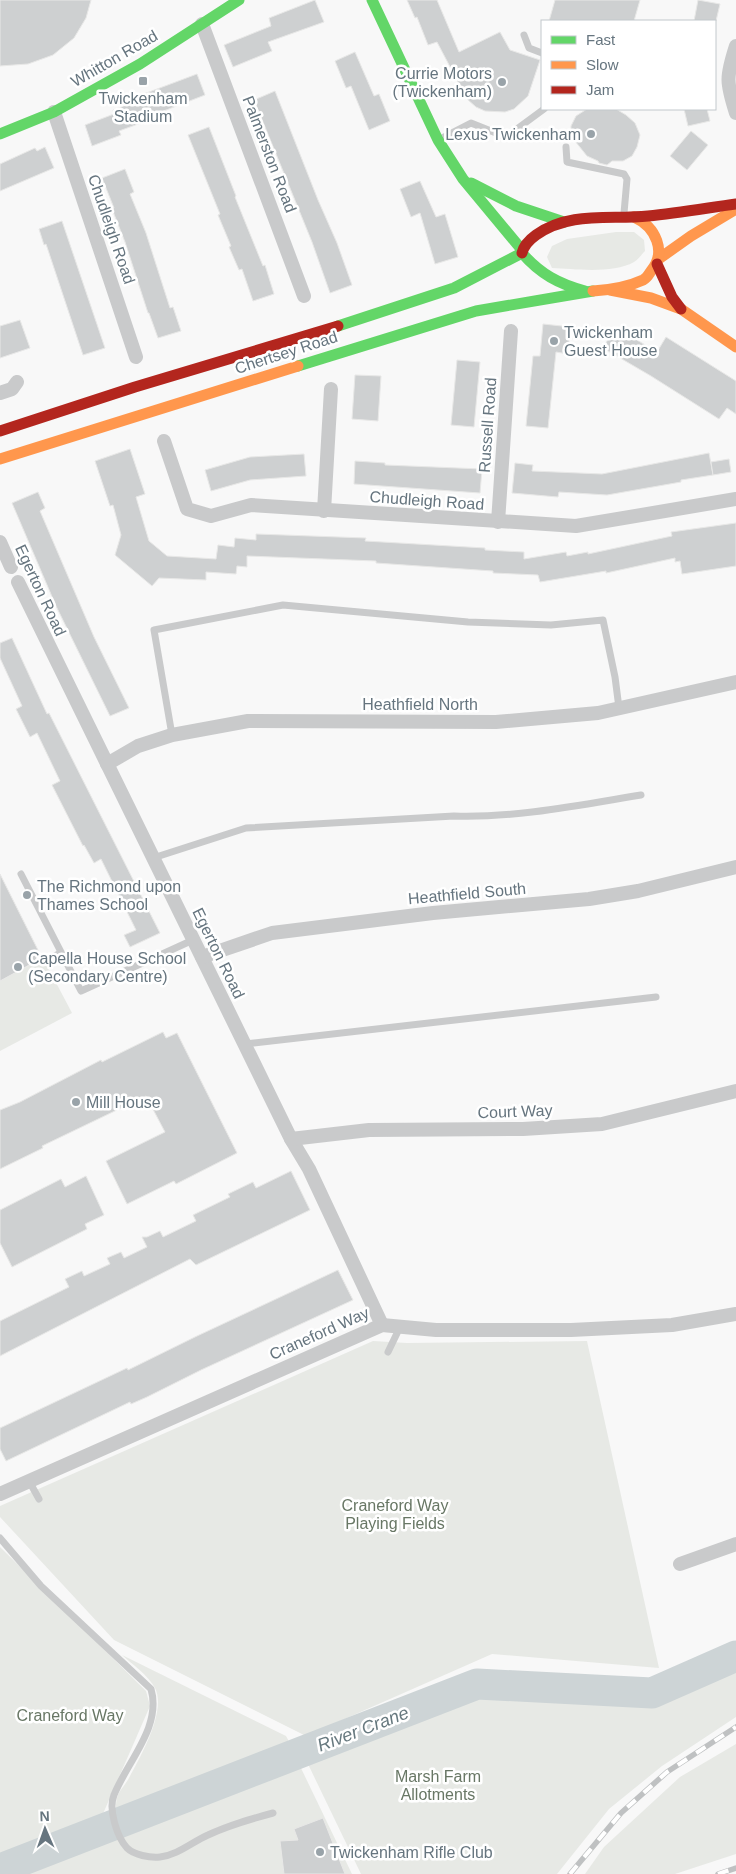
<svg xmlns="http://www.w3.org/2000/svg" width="736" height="1874" font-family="Helvetica,sans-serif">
<rect width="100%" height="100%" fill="#f8f8f8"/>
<g fill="#e7e9e5">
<path d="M616 232H634L644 240 645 251C642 254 638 260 634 262 613 274 575 269 552 268L547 257 552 246 567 239Z"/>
<polygon points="43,958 72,1013 0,1051 0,981"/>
<polygon points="373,1341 407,1343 587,1341 659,1668 492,1654 306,1736 114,1640 0,1517 0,1506"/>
<polygon points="0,1547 146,1691 150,1706 102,1816 0,1857"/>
<path d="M122 1655 286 1736 293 1749 116 1809C116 1791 121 1792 129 1778 140 1757 167 1711 155 1688 148 1675 132 1664 122 1655Z"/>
<polygon points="736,1663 736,1717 662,1766 609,1809 557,1874 361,1874 307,1762 472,1698 655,1699"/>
<polygon points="736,1744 736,1854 675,1874 585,1874 604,1847 680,1777"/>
<polygon points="299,1764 352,1874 17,1874"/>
</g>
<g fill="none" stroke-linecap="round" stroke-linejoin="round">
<polyline stroke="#cdd4d6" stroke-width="31" points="0,1869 477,1684 652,1693 736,1656"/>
</g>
<g fill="#ced0d1" stroke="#e8e8e7">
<polygon points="0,0 91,0 86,18 74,38 53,55 28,64 0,66"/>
<polygon points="315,0 324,22 268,42 272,51 233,67 224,45 271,26 269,18"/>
<polygon points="407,0 437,0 459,52 500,32 510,50 540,60 528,96 514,109 505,112 485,111 476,107 467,99 437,42 428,45 417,17 415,18"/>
<polygon points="555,0 640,0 634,21 549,21"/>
<polygon points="698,0 720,4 716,21 694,21"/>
<polygon points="355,52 374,96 379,94 390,121 369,130 351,86 346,88 335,61"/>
<polygon points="197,74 205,95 148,117 149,120 119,131 121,135 92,146 85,125 114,114 113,110 142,99 141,95"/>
<polygon points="275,91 318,200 337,243 352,285 330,293 312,242 254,100"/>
<polygon points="587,109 616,109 626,115 635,123 640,135 637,147 632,156 623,161 612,161 607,165 599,163 598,161 587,156 571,136 571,126 576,116"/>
<polygon points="684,109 707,109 710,121 688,126"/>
<polygon points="209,127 236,196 235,197 263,266 265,265 274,294 253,301 242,269 239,270 229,247 231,246 218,215 220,214 188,135"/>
<polygon points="691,131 708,145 687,170 670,156"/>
<polygon points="45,147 54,168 0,191 0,164 35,148 37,151"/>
<polygon points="125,169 134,192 130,194 146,233 170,308 173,307 181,331 158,338 149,313 148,313 125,242 112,209 114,208 102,178"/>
<polygon points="420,181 436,217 445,214 458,257 435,264 420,213 411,217 400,189"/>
<polygon points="62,221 105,348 83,355 46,244 44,245 39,229"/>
<polygon points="20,320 30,348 0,358 0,326"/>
<polygon points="543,324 571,327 568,354 556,352 548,428 526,426 533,356 540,356"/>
<polygon points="615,327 657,352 666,337 736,381 736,414 727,408 719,419 651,376 603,348"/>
<polygon points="457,360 480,362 474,427 451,425"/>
<polygon points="355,375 381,376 378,421 352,419"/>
<polygon points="130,449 145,494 136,497 149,541 167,556 216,559 218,545 234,547 235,538 256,540 256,534 366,538 365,541 485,548 485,550 524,552 524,559 566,552 567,556 588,552 588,554 672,536 671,532 736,523 736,566 682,574 680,561 675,562 675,558 606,573 606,571 540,582 538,575 493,573 493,571 376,563 376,561 247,556 247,567 237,566 236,574 206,572 206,580 159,578 152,586 115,555 121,535 113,505 110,506 95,461"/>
<polygon points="709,453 713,475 681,480 681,482 607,495 559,492 558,497 512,493 515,463 533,465 532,471 602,474"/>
<polygon points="304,454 306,476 250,480 211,491 205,470 250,457"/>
<polygon points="729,459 731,472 713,475 711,462"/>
<polygon points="355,461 385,463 385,465 482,469 480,493 354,484"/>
<polygon points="38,492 45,508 40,511 94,637 129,708 110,716 56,606 12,503"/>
<polygon points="12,638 47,714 49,713 160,933 130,947 124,935 136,930 101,859 94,863 84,845 83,846 52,785 60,781 37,733 30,737 16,709 22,706 0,658 0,643"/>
<polygon points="0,874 42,958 0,981"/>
<polygon points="163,1032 166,1038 177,1033 237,1153 176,1184 174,1181 127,1204 106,1161 165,1132 146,1096 42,1146 43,1148 0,1169 0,1110 20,1102 101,1060 102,1062"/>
<polygon points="291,1171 310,1210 196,1265 190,1259 0,1356 0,1321 69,1287 65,1279 82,1271 84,1276 110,1264 107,1258 121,1252 124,1258 147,1247 142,1237 147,1237 160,1231 163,1237 196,1221 193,1215 230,1197 228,1194 253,1182 256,1188"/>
<polygon points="86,1176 104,1215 85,1224 87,1229 12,1267 0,1243 0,1210 61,1179 65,1187"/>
<polygon points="338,1270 353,1300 201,1370 147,1397 131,1404 130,1402 6,1461 0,1449 0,1428 127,1368 128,1370 197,1336"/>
<polygon points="323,1818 345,1874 284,1874 280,1841 298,1840 294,1829"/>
</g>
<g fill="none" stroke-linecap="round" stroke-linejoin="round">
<g stroke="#c9cacb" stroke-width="7">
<polyline points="524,35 529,48 542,53"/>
<polyline points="438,140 471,123 506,137 544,109"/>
<polyline points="566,147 567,162 624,174 627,179 624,213"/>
<polyline points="172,735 154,630 283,605 468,622 551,625 603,620 615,677 619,708"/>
<path d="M153 858 246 828 454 816C516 818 580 805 641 795"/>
<polyline points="21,874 81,991 193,940"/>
<polyline points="45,962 60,953"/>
<polyline points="245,1044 656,997"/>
<polyline points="388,1352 400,1327"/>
<polyline points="29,1481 39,1499"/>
<path d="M0 1538 41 1586 151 1689C162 1727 127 1762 114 1795 108 1809 117 1837 127 1848 134 1855 150 1858 160 1857 178 1855 192 1842 208 1835 229 1825 251 1819 273 1813"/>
</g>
<g stroke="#c9cacb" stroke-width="14">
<polyline points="202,24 304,296"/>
<path d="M736 46C726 77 726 82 736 113"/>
<polyline points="54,112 136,357"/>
<polyline points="0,393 12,389 17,382"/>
<polyline points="164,441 187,509 211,516 251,505 576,526 736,499"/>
<polyline points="324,511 331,389"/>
<polyline points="498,522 511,331"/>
<polyline points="0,542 11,567"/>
<polyline points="18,582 291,1139 309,1169 382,1325"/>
<polyline points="107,764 138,746 172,735 248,721 496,722 598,713 736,682"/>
<polyline points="202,957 272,933 433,913 589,899 638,891 736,867"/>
<polyline points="291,1139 369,1130 523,1129 602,1124 736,1091"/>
<polyline points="0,1494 382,1325 436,1330 571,1330 672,1325 736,1314"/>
<polyline points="680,1564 736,1544"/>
</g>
<g stroke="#63d668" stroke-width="11">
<polyline points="372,0 438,140 463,179 522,250"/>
<polyline points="0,134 54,112 140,64 239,0"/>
<polyline points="471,183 516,206 564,222"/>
<path d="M522 253C540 274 559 284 585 291"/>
<polyline points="338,326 454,288 522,253"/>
<polyline points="298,366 476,311 593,291"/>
</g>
<g stroke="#ff974d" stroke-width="11">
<polyline points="660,258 691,236 736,209"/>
<polyline points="610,290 651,298 681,309 736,347"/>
<path d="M593 291C609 290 628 287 643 280 647 278 649 274 651 271 667 252 656 227 634 217"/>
<polyline points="0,459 298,366"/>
</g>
<g stroke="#b3261e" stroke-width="11">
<path d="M522 253C524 245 529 240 536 235 570 211 610 220 648 216 677 213 707 208 736 204"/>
<polyline points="657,264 672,297 681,309"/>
<polyline points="0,431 135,387 338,326"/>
</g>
<defs>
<g id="rail">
<polyline points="570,1874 621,1813 667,1772 736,1727"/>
<polyline points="718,1874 736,1868"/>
</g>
</defs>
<use href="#rail" stroke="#bfc1c2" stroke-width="5.5"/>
<use href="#rail" stroke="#fff" stroke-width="4" stroke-dasharray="11" stroke-linecap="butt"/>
</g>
<g fill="#99a3a9" stroke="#fff" stroke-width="2">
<rect x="138" y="76" width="10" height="10" rx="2.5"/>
<circle cx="502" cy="82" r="5"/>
<circle cx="591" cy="134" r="5"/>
<circle cx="554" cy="341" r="5"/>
<circle cx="27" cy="895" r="5"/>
<circle cx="18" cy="967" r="5"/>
<circle cx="76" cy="1102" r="5"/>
<circle cx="320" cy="1852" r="5"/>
</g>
<g text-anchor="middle" stroke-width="5" stroke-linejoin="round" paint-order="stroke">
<g font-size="16" fill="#66757f" stroke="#fff">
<text transform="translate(114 58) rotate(-30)" y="6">Whitton Road</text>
<text transform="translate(270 154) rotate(69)" y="6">Palmerston Road</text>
<text transform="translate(112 229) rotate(71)" y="6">Chudleigh Road</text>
<text transform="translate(286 352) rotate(-18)" y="6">Chertsey Road</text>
<text transform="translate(487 425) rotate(-86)" y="6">Russell Road</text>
<text transform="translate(427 500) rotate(4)" y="6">Chudleigh Road</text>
<text transform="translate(41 590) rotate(65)" y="6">Egerton Road</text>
<text x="420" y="710">Heathfield North</text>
<text transform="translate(467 893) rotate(-5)" y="6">Heathfield South</text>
<text transform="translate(219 953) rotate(64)" y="6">Egerton Road</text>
<text transform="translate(515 1111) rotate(-2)" y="6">Court Way</text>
<text transform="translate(319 1333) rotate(-24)" y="6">Craneford Way</text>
</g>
<g font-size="16" fill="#66757f" stroke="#fff" text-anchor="start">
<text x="492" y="79" text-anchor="end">Currie Motors<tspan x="492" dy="18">(Twickenham)</tspan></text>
<text x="143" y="104" text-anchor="middle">Twickenham<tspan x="143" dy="18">Stadium</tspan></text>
<text x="581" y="140" text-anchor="end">Lexus Twickenham</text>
<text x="564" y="338">Twickenham<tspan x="564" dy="18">Guest House</tspan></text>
<text x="37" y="892">The Richmond upon<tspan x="37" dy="18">Thames School</tspan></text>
<text x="28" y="964">Capella House School<tspan x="28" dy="18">(Secondary Centre)</tspan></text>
<text x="86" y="1108">Mill House</text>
<text x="330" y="1858">Twickenham Rifle Club</text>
</g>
<g font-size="16" fill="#687765" stroke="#fff">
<text x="395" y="1511">Craneford Way<tspan x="395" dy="18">Playing Fields</tspan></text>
<text x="70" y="1721">Craneford Way</text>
<text x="438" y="1782">Marsh Farm<tspan x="438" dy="18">Allotments</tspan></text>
</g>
<g font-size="18" font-style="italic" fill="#67797f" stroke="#fff">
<text transform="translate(363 1729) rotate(-21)" y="6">River Crane</text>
</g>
</g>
<rect x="541" y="20" width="175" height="90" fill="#ffffff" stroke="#c2c8cc"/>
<rect x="551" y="36" width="25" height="8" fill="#63d668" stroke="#c2c8cc"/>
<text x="586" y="45" font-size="15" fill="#66757f">Fast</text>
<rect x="551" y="61" width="25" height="8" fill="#ff974d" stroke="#c2c8cc"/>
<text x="586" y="70" font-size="15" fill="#66757f">Slow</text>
<rect x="551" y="86" width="25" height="8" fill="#b3261e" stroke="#c2c8cc"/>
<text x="586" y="95" font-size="15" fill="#66757f">Jam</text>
<g transform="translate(45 1829) rotate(358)" stroke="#ffffff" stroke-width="4" paint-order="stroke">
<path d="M0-4L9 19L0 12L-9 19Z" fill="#66757f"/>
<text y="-8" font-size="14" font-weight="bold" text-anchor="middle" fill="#66757f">N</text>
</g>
</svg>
